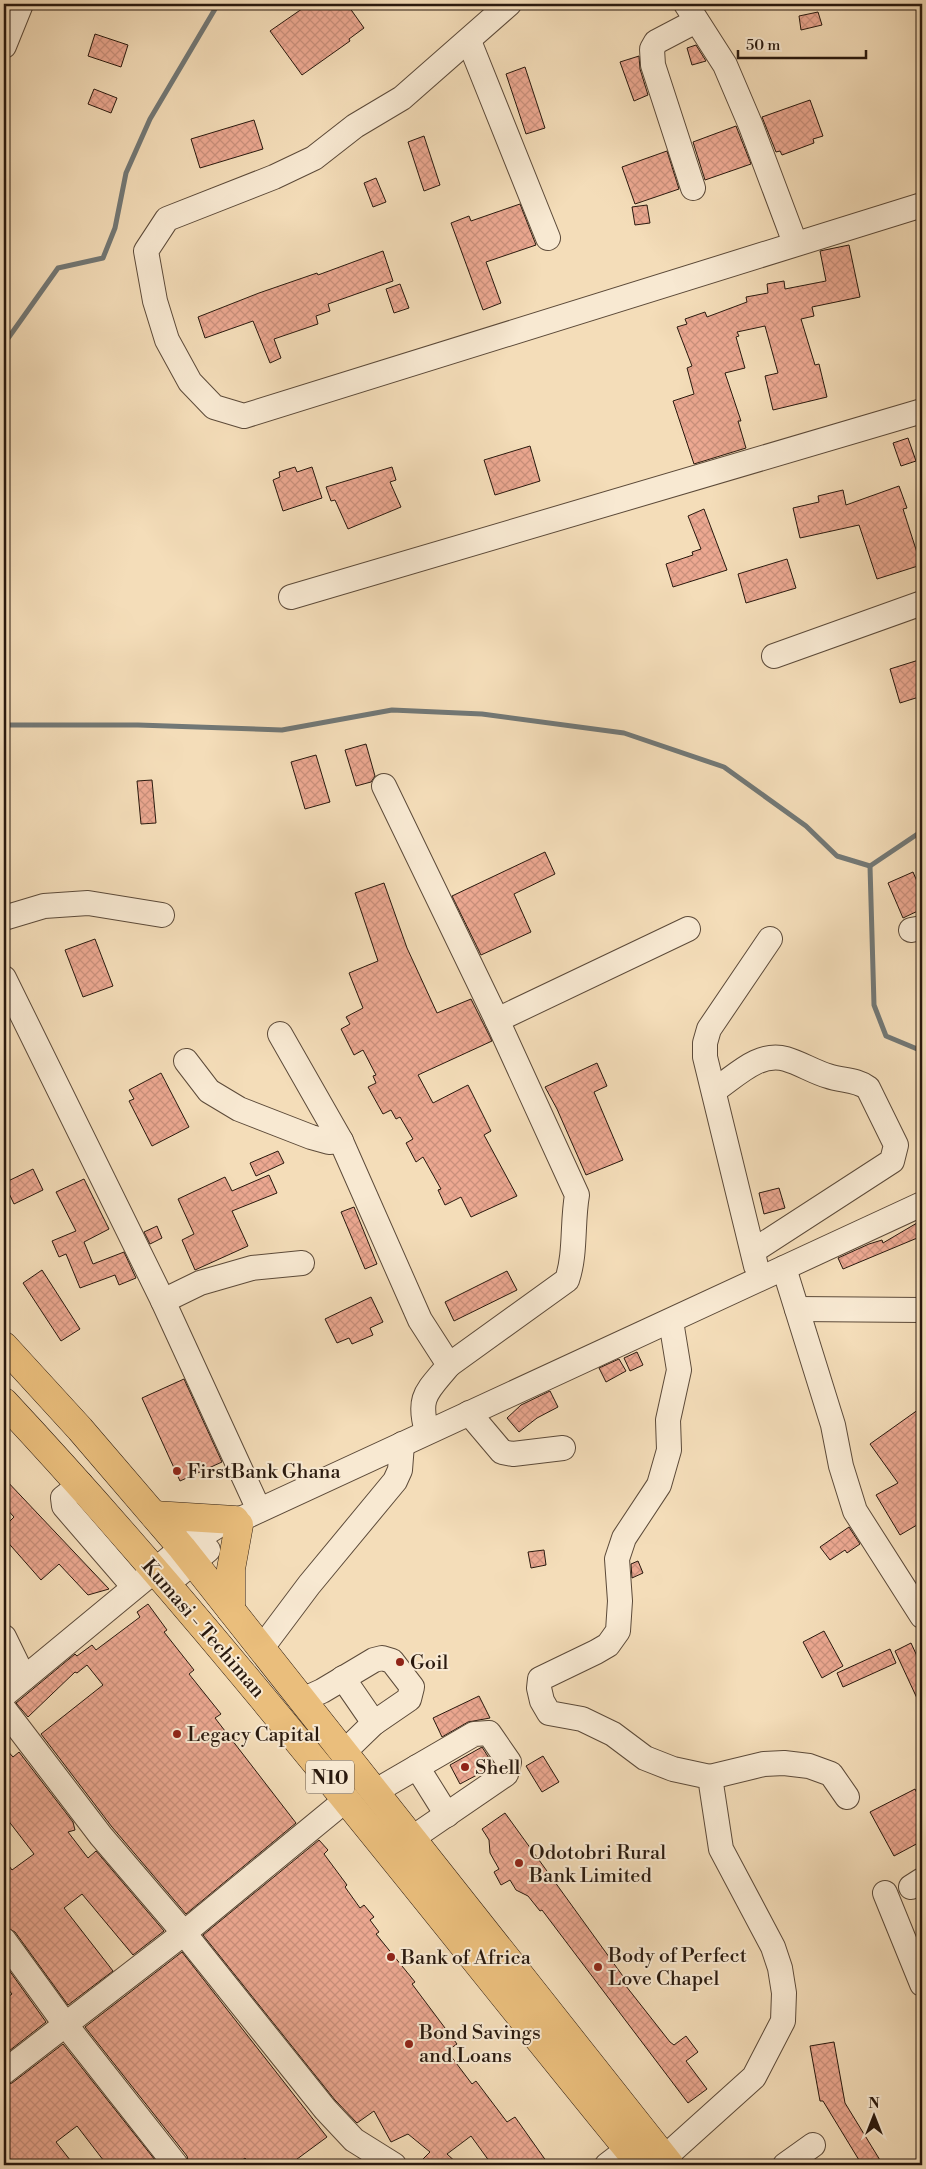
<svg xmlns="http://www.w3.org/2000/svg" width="926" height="2169" font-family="'Libre Bodoni',serif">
<defs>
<pattern id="building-cross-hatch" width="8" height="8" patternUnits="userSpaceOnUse" patternTransform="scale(1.25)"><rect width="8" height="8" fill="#eca891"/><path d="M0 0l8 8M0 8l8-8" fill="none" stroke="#ca907c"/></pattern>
</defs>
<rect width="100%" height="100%" fill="#f4ddb9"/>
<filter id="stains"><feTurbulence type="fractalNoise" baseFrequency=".004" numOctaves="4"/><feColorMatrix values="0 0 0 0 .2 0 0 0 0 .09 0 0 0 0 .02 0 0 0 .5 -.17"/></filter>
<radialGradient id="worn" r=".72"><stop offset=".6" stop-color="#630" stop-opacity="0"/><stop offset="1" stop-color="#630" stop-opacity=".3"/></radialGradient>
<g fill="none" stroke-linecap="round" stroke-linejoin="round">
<g stroke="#727876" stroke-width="5">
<polyline points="4,344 58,268 103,258 115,228 126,173 150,119 218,4"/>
<polyline points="4,725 138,725 282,730 392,710 482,714 624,733 724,767 806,826 837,856 870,866 922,831"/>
<polyline points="870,866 874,1005 886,1036 922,1051"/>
</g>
</g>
<g fill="url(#building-cross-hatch)" stroke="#29190e">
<polygon points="309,4 347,4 364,28 349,39 350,41 302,75 270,31"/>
<polygon points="818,12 822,25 801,30 799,16"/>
<polygon points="95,34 128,45 121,67 88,56"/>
<polygon points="696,45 706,61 692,65 687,48"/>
<polygon points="639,56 640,69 648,95 634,101 620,62"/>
<polygon points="525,67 545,128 526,134 506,74"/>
<polygon points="94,89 117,98 111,113 88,104"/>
<polygon points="810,100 823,136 813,139 814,143 782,155 780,151 776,152 762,117"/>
<polygon points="254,120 263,149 200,168 191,139"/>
<polygon points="736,126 751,164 705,180 693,142"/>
<polygon points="424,136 440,185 424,191 408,142"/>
<polygon points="667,151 679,189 635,204 622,167"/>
<polygon points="376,178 386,202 373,207 364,183"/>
<polygon points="520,204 536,245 486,262 501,303 483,310 451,223 469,216 471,221"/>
<polygon points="647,205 650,223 635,225 632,207"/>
<polygon points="849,245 860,297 812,307 814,316 801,319 815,365 819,364 827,397 773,410 765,376 778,373 765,326 737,332 739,336 736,337 745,368 725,373 741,421 738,421 746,448 694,464 673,401 694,394 687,368 692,366 677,327 687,324 685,319 705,312 707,317 747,302 746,297 768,293 767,284 784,281 785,289 826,281 820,251"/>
<polygon points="383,251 393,281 328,304 330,311 316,316 318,324 274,339 281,358 270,363 253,321 205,338 198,317 259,293 317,273 318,275"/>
<polygon points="400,284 409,308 394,313 386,289"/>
<polygon points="908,438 916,461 901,466 893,443"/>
<polygon points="530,446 540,481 495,495 484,460"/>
<polygon points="295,467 297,472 312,467 322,498 283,511 273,480 280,477 279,472"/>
<polygon points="392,467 396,480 390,482 401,507 348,529 335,500 331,501 326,487"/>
<polygon points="899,486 907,508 903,509 921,565 877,579 859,525 800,538 793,508 819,502 818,496 843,490 846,505"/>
<polygon points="704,509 727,570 673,587 666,564 693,555 692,552 701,549 688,516"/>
<polygon points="787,559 796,588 746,603 738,574"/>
<polygon points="922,659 922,696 900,703 890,669"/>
<polygon points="366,744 375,776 371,782 356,786 345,750"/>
<polygon points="316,755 330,802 305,809 291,762"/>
<polygon points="152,780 156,823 141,824 137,781"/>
<polygon points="545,852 555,874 514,894 531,932 481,955 452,896"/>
<polygon points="913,872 922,893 922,909 903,918 888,883"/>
<polygon points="384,883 407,948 437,1013 471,999 492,1041 418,1075 433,1103 468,1085 491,1131 484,1135 517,1196 471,1217 461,1197 445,1205 438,1190 441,1189 423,1157 416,1162 406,1143 413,1139 400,1117 396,1119 391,1110 383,1114 368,1087 376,1083 373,1076 376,1075 363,1050 354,1055 341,1029 350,1024 346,1017 363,1008 349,973 378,961 355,893"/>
<polygon points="95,939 113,986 83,997 65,950"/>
<polygon points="597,1063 607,1086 594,1092 623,1160 586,1175 557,1109 545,1087"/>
<polygon points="161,1073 189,1127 152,1146 129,1101 134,1099 129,1090"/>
<polygon points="278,1151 284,1163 256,1176 250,1163"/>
<polygon points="33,1169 43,1190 14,1204 4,1183"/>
<polygon points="269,1175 277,1193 232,1211 248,1246 195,1270 182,1240 194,1234 178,1199 225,1177 232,1191"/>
<polygon points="84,1179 109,1229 84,1242 93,1264 124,1252 136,1278 119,1285 115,1275 80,1288 66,1254 59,1257 52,1241 76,1231 56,1192"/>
<polygon points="779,1188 785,1208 764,1214 759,1193"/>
<polygon points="354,1207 377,1264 365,1269 341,1212"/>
<polygon points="922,1220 922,1236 843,1269 838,1258 869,1244 882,1240 883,1243"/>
<polygon points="157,1226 162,1238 150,1244 144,1232"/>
<polygon points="42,1270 80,1329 61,1341 23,1283"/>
<polygon points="507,1271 517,1290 454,1321 445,1302"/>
<polygon points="371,1297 383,1322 370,1328 373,1335 352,1344 349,1338 337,1343 325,1319"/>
<polygon points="637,1352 643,1365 630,1371 624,1358"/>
<polygon points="619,1359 626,1371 606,1382 599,1368"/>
<polygon points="184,1379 222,1462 180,1481 142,1398"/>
<polygon points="550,1391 558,1407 537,1418 519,1432 507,1418 521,1405"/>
<polygon points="922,1407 922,1522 900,1535 876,1495 898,1483 870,1444"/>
<polygon points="4,1478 109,1589 88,1595 59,1564 41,1580 4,1538 4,1527 14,1517 4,1506"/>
<polygon points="849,1527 860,1544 847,1553 845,1550 830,1560 820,1547"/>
<polygon points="544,1550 546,1565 531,1568 528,1552"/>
<polygon points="638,1561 643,1573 632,1578 631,1564"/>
<polygon points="148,1604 167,1630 164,1632 194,1670 189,1674 221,1714 215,1718 296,1823 186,1914 112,1827 41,1734 103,1685 87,1665 77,1673 75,1672 28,1717 16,1703 75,1654 77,1656 92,1645 96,1650 140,1617 137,1612"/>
<polygon points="824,1631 843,1666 822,1678 803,1642"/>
<polygon points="911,1643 922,1667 922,1709 895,1651"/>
<polygon points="890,1649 896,1663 843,1687 837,1673"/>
<polygon points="479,1696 490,1718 468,1722 442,1737 433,1718"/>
<polygon points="4,1747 13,1757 19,1752 73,1822 75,1830 68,1832 88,1858 96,1851 164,1931 133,1955 82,1894 64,1908 113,1971 68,2005 15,1932 4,1926 4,1859 12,1870 34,1854 4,1815"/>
<polygon points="482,1747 494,1766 460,1784 450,1765"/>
<polygon points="543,1756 559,1782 542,1792 526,1766"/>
<polygon points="915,1789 922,1804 922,1841 894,1856 870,1812"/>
<polygon points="505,1813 625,1979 622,1981 670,2042 674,2045 686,2036 698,2052 686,2061 707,2089 688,2103 542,1910 540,1911 528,1896 516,1890 510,1880 501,1885 494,1872 499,1869 490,1853 489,1840 482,1829"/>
<polygon points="319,1840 328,1850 324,1854 347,1885 345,1887 360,1908 364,1905 374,1917 370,1920 379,1932 376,1934 415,1982 412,1984 457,2044 447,2051 472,2084 476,2081 507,2122 515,2117 549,2165 492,2165 471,2136 447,2154 459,2165 417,2165 430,2152 408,2134 391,2142 374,2111 357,2123 335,2100 203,1935"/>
<polygon points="182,1952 327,2137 289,2165 251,2165 245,2158 236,2165 189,2165 187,2156 85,2027"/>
<polygon points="4,1963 46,2022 4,2055 4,2000 12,1994 4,1984"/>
<polygon points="834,2042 845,2103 883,2165 862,2165 823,2101 820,2101 810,2046"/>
<polygon points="63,2044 159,2165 107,2165 77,2126 56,2142 74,2165 4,2165 4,2085 12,2083"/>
</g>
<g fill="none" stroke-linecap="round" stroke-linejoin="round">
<defs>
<g id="minor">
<polyline points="509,4 402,98 355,126 314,158 274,177 167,219 146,251 155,301 167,340 190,382 214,407 244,416 922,205"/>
<polyline points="686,4 725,65 751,126 795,243"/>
<polyline points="469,41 548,238"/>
<polyline points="4,46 21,4"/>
<polyline points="693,188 653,65 652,49 656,42 696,21"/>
<polyline points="291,597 922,411"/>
<polyline points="774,656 922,603"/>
<path d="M384 786 497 1020 577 1195C572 1223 576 1254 567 1280L449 1365"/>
<polyline points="4,918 44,906 88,903 162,915"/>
<polyline points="911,930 922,928"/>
<polyline points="4,978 163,1301 259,1510"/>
<polyline points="497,1020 688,929"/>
<path d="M280 1034 341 1141 420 1320 449 1365C427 1392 417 1396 427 1432"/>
<polyline points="186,1061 209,1091 239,1109 311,1137 329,1142 341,1141"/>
<path d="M715 1090C736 1076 759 1051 786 1059 800 1063 814 1072 828 1076 842 1081 856 1079 868 1088L896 1145 892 1161 753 1251"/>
<polyline points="756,1266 705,1057 705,1043 709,1029 770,939"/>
<polyline points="784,1268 833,1425 841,1466 855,1511 922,1616"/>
<polyline points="163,1301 200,1283 252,1268 302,1263"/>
<polyline points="797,1309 922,1310"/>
<polyline points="469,1413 502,1452 513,1454 563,1448"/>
<polyline points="81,1484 63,1498 64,1506 134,1587"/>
<polyline points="167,1584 208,1550"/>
<polyline points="4,1637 24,1678"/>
<polyline points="261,1649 309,1585 395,1481 400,1470 402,1444"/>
<polyline points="343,1678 374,1723"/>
<polyline points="4,1695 182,1548 219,1525 245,1517 922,1204"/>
<polyline points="302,1700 322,1691 374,1660 382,1658 392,1661 412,1687 409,1699 374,1723 343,1753"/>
<polyline points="4,1709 101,1836 184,1933 325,2109 354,2140 394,2165"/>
<polyline points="417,1767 447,1815"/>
<polyline points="710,1777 764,1764 784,1763 809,1766 831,1774 847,1797"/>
<polyline points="374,1792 474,1734 489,1733 509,1762 506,1774 411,1839"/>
<polyline points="911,1887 922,1880"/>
<polyline points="885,1893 922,1984"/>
<polyline points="4,1940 65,2024 176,2165"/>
<polyline points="4,2072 184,1933 347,1799"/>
<polyline points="664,2158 754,2077 783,2021 784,1993 780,1968 773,1947 721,1849 710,1777 673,1769 645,1758 613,1734 582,1719 549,1713 542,1701 539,1688 540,1679 596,1652 608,1645 618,1631 620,1601 617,1559 624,1538 659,1485 669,1450 668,1420 679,1370 671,1321"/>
<polyline points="607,2165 628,2149"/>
<polyline points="785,2165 813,2145"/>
</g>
<g id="highway">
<polyline points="4,1346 80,1429 182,1548 670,2165"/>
<path d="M4 1402C230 1644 431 1909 641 2165"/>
<polyline points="154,1515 235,1520"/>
<polyline points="231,1610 231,1569 239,1525"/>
</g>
</defs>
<use href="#minor" stroke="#5c4a39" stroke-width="26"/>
<use href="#highway" stroke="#29190e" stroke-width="29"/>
<use href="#minor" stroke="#f8e9d2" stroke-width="24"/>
<use href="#highway" stroke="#eabe7c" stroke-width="28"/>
</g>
<g fill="#8f2418" stroke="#f8e9d2" stroke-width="2">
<circle cx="177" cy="1471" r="5"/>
<circle cx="400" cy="1662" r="5"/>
<circle cx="177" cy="1734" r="5"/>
<circle cx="465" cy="1767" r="5"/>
<circle cx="519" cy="1863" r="5"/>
<circle cx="391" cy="1957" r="5"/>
<circle cx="598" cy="1967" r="5"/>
<circle cx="409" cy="2044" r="5"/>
</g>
<g text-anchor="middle" stroke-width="4" stroke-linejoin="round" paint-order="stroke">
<rect fill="#f8e9d2" stroke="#675749" stroke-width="1" x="306" y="1760.5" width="48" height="33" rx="4"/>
<g font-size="19" font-weight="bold" fill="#29190e">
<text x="330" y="1784">N10</text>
</g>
<g font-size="20" fill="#29190e" stroke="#f8e9d2" text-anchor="start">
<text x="187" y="1478">FirstBank Ghana</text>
<text x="410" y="1669">Goil</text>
<text x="187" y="1741">Legacy Capital</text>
<text x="475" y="1774">Shell</text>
<text x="529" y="1859">Odotobri Rural<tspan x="529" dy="23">Bank Limited</tspan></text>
<text x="608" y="1962">Body of Perfect<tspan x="608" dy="23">Love Chapel</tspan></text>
<text x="401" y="1964">Bank of Africa</text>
<text x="419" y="2039">Bond Savings<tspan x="419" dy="23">and Loans</tspan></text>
</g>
<g font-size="20" fill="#29190e" stroke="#f8e9d2">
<text transform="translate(204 1628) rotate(49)" y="7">Kumasi - Techiman</text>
</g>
</g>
<rect width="926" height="2169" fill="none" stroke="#f4ddb9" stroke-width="20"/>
<rect x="5" y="5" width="916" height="2159" fill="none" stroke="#29190e" stroke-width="2.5"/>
<rect x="10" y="10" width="906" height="2149" fill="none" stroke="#29190e"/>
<g transform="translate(874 2116)" stroke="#f8e9d2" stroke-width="4" paint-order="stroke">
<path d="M0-4L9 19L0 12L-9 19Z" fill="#29190e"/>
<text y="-8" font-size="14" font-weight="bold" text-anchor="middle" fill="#29190e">N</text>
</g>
<path d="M738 50v8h128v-8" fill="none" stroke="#29190e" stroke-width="2.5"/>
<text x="746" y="50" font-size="15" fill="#29190e" stroke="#f8e9d2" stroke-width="4" paint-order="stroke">50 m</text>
<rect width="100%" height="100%" filter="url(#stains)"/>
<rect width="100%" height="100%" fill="url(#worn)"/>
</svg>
